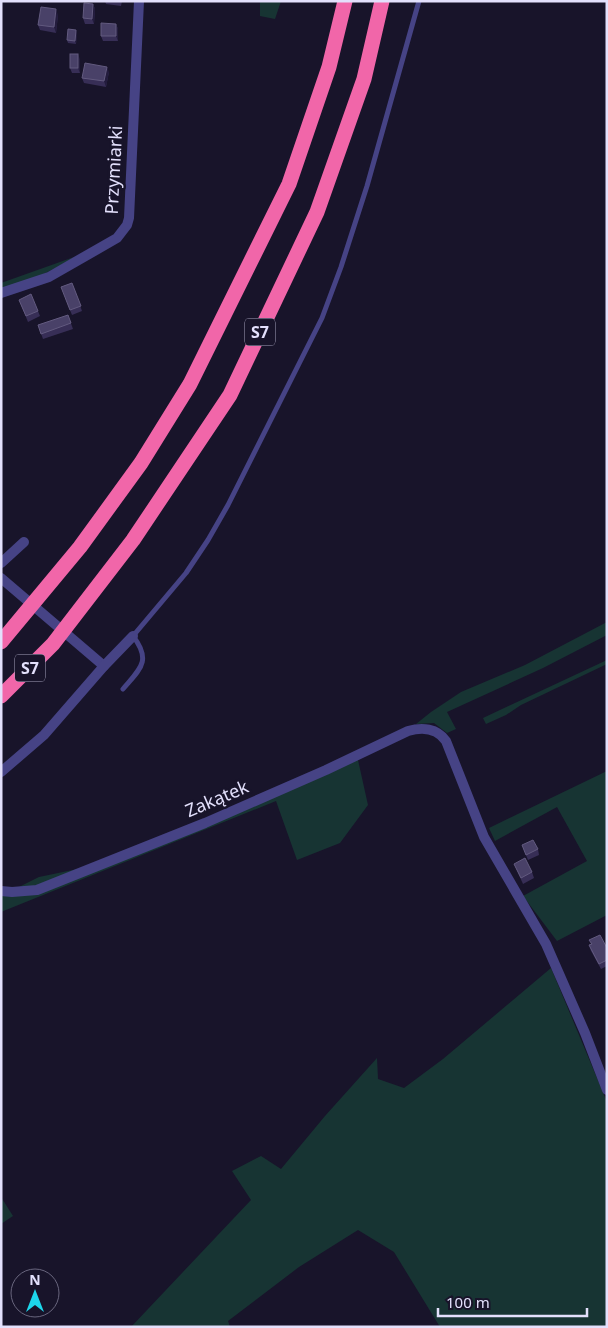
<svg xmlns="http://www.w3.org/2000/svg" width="608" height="1328" font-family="'Noto Sans',sans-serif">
<rect width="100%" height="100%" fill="#18142a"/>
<g fill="#173433">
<polygon points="260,1 281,1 275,19 260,16"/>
<path d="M74 257C51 272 27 282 1 290V283Z"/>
<polygon points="607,622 607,635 543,668 447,712 456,729 447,733 434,723 416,724 358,760 368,805 340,843 297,860 276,801 1,912 1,896 39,877 87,867 271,791 416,724 431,712 461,692 525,665"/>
<polygon points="607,660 607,664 521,705 506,715 486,724 483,718"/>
<polygon points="607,771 607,915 557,941 523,896 587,861 557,807 495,841 489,828"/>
<polygon points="551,968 607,1102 607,1327 440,1327 394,1252 358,1230 299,1267 228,1321 230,1327 131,1327 251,1200 232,1171 261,1156 281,1169 325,1116 377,1058 378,1079 404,1088 443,1059"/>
<polygon points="1,1197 13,1216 1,1224"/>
</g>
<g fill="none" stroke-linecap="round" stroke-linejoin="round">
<path stroke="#464385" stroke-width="5" d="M123 689C140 669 152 661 133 636L186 573 208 540 228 505 322 318 341 267 367 186 419 1"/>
<g stroke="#464385" stroke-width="10">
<polyline points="1,293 49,277 117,238 127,225 129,218 139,1"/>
<polyline points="1,563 24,542"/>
<polyline points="1,578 104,666"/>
<polyline points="1,772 44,735 104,666 133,636"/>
<path d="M1 891 12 892 37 890 205 823 326 770 408 731C422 727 437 728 446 741L484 837 546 944 585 1033 607 1090"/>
</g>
<g stroke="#f166a9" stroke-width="15">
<polyline points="1,642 80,547 141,463 190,384 289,184 329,67 345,1"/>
<polyline points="1,696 53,644 133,540 230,395 317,212 364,79 382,1"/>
</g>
</g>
<g fill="#372e56">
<polygon points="105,1 122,1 121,6 106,4"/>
<polygon points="93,4 95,9 94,24 85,24 83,18"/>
<polygon points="58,15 56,33 40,30 38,25"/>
<polygon points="116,24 118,29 118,41 103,41 101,36"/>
<polygon points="77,32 76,44 68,43 67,40"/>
<polygon points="80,59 80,73 72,73 70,68"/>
<polygon points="109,72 106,87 84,83 82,78"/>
<polygon points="72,283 82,311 72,315 61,287"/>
<polygon points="19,300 38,311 40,316 28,322"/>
<polygon points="68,315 73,329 43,339 38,325"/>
<polygon points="522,845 538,849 539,855 528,860"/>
<polygon points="514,864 532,872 534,878 523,884"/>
<polygon points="589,940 607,948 607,966 601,969 591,951 589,945 591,944"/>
</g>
<g fill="#231c3d">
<polygon points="93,4 95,9 94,24 92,19"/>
<polygon points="56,9 58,15 56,33 54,27"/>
<polygon points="116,24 118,29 118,41 116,36"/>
<polygon points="76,30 77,32 76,44 75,41"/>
<polygon points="78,54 80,59 80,73 78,68"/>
<polygon points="107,67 109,72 106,87 104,81"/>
</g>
<g fill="#494168" stroke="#625a7f">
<polygon points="84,3 93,4 92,19 83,18"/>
<polygon points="41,7 56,9 54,27 38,25"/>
<polygon points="101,23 116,24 116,36 101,36"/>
<polygon points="68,29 76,30 75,41 67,40"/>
<rect x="70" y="54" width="8" height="14"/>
<polygon points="85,63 107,67 104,81 82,78"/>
<polygon points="72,283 81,306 70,310 61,287"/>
<polygon points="31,294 38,311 26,316 19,300"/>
<polygon points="68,315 71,323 41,334 38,325"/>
<polygon points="533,840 538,849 526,855 522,845"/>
<polygon points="525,858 532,872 521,878 514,864"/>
<polygon points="600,935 607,948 607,960 599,964 589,945 592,944 589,940"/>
</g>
<g text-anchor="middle" stroke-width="5" stroke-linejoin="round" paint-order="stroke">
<g fill="#18142a" stroke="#a6a3bd" stroke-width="1">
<rect x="245" y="318.5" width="30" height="27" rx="4"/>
<rect x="15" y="654.5" width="30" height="27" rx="4"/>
</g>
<g font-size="16" font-weight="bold" fill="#e3e0fc">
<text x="260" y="338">S7</text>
<text x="30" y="674">S7</text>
</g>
<g font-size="18" fill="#e3e0fc" stroke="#18142a">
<text transform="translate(114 170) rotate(-87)" y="6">Przymiarki</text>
<text transform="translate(217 799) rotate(-23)" y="6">Zakątek</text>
</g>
</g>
<rect width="608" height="1328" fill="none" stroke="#e3e0fc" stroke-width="5"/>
<g transform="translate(35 1293)"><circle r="24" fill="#18142a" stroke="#69667e"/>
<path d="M0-4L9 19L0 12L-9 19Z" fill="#1dd6eb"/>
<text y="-8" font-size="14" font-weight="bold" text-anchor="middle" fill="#e3e0fc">N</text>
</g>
<path d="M438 1308v8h149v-8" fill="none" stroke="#e3e0fc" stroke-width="2.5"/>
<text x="446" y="1308" font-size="15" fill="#e3e0fc" stroke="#18142a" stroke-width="4" paint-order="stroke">100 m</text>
</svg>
